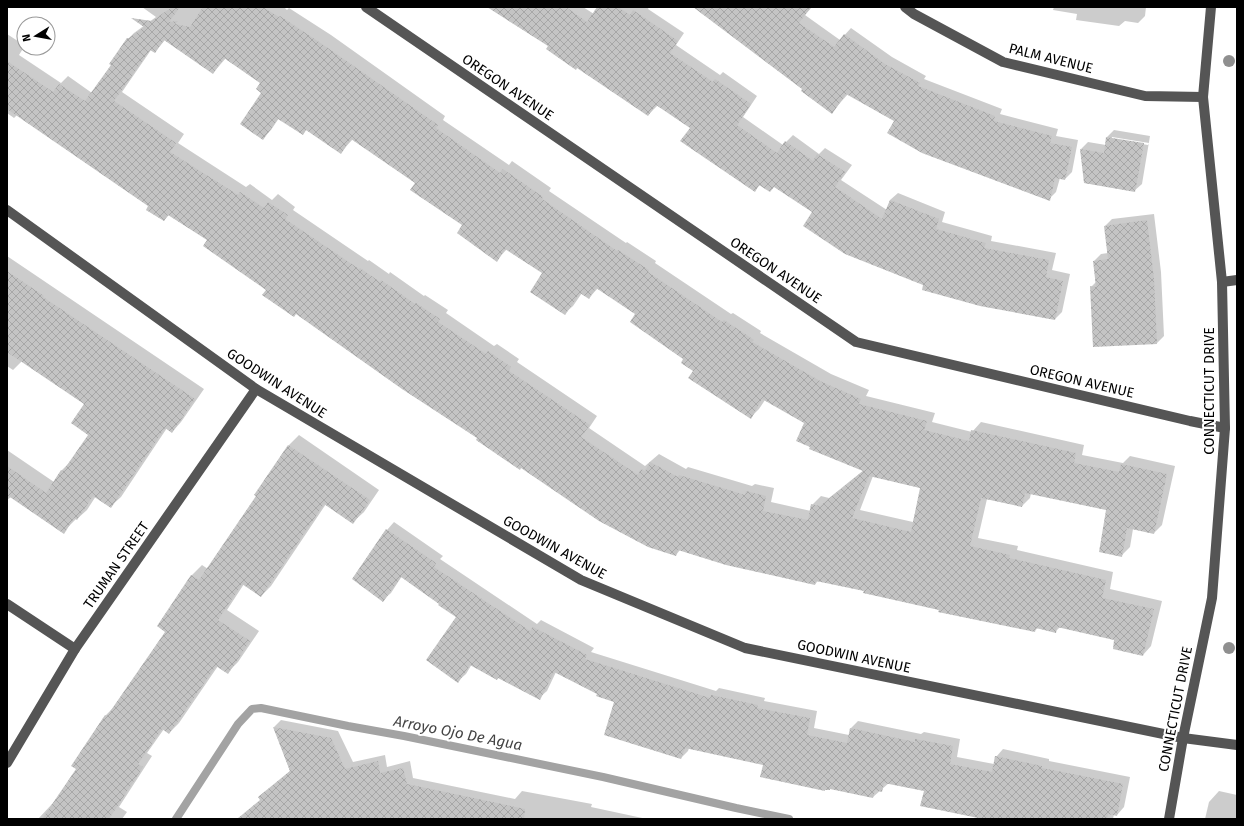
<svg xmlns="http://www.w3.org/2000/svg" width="1244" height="826" font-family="'Fira Sans',sans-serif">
<defs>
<pattern id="building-cross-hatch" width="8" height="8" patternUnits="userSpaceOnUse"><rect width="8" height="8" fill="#c4c4c4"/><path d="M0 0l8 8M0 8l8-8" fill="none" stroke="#a7a7a7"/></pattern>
</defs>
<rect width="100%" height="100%" fill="#fff"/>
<g fill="#0003" fill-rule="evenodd">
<path d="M142 7H284L287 10 289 8 331 35 445 116 443 120 509 165 512 161 551 188 549 191 626 243 627 242 656 261 655 263 731 314 733 313 761 331 760 333 831 374 869 390 866 396 935 413 932 422 972 432 981 422 1084 445 1082 455 1123 463 1130 456 1175 466 1162 525 1154 533 1133 529 1130 547 1121 556 1107 509 1031 493 1030 498 1022 506 987 499 978 538 1018 546 1017 550 1113 572 1110 589 1162 601 1151 646 1143 655 1116 639 1060 627 1055 632 1038 628 1034 631 940 610 865 590 818 581 815 584 680 550 676 555 479 438 268 290 208 240 169 215 164 220 149 206 17 115 14 118 7 113V34L24 45V47L19 55 61 83 68 76 92 93 112 65 125 42 134 33 156 17ZM165 40 213 73 226 58 261 83 263 92V138L271 130 279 118 303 134 307 129 341 152 353 139 416 182 463 225 497 260 507 249 544 273 564 314 573 306 582 293 589 298 598 288 637 314 685 359 694 370 751 417 759 409 765 400 805 423 864 470 829 498 821 496 812 505 811 511 771 502 774 488 755 484 752 486 688 467 686 469 659 454 645 466 589 428 597 416 517 362 519 359 497 344 494 346 446 313 448 310 425 295 424 296 390 272 389 274 369 260 368 261 293 210 295 207 278 194 272 200 250 184 246 187 178 143 184 134 122 92 151 50 155 52ZM873 476 921 488 913 522 860 510Z"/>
<polygon points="490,7 583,7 594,14 599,7 649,7 648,9 684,33 676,45 720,75 723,72 757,96 743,117 783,145 793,135 819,154 825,148 852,165 841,180 887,210 890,200 898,193 945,212 942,222 992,236 991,241 1056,253 1052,270 1070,274 1062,312 1055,319 924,284 775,186 760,185 755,190 691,128 658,105 648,115 549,46"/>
<polygon points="700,7 812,7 805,15 840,40 851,28 892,57 926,76 924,79 1002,109 1000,114 1058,129 1056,136 1078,140 1072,172 1065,179 1060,178 1056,192 1049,199 895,121 848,94 832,112"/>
<polygon points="1054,7 1146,7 1145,16 1138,23 1125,21 1119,26 1076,20 1077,14 1053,10"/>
<path d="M1114 130 1150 136 1142 184 1134 191 1085 183 1081 149 1088 142 1106 145 1107 137ZM1112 137 1149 143 1148 145 1112 139Z"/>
<polygon points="1154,214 1161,272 1164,336 1157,343 1091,287 1096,282 1094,261 1101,254 1108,253 1105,226 1112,219"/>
<polygon points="7,256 204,389 181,422 172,432 167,428 121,497 111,506 96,496 87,510 77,519 76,519 63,532 11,497 7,500 7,450 54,482 62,470 71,461 89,435 86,404 22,361 13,370 7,366"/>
<polygon points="299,435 379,490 364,512 353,522 326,504 271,586 261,596 244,584 227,610 259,631 238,662 228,672 218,666 179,723 169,733 164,729 147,753 152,756 119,807 127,812 122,819 38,819 52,804 53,805 77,769 73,766 106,715 113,708 166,632 158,626 192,575 202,565 208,569 257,496 255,495 289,445"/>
<polygon points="394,522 443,556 440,559 537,624 541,620 594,648 591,652 716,691 719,688 765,698 764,701 817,711 814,728 849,735 851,728 858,721 921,734 924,732 960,739 957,757 994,764 996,757 1003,749 1049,759 1049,761 1130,777 1124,807 1117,815 1114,814 1113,819 976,819 977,817 925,790 889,783 873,797 764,764 689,748 688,751 681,758 616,701 598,694 556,672 547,691 539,698 472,664 466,674 458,681 457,617 441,603 402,576 391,593 383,600 353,579 387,530"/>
<polygon points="281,720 338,731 353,762 385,755 387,767 410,761 413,778 515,799 522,791 592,804 591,807 647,819 255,819 261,800 259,798 290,771 274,727"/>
<polygon points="1219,791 1237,795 1237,819 1205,819 1209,802"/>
</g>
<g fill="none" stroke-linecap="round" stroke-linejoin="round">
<polyline stroke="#a3a3a3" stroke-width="8" points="176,819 238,724 252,709 261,708 348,726 404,736 603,777 736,808 789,819"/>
</g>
<g fill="url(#building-cross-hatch)" fill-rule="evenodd">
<path d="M172 7H180L169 22 178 21 175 24 190 27 203 7H263L279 17 280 16 322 44 438 125 436 128 500 173 503 169 543 197 542 199 617 251 618 250 649 270 648 272 722 322 724 320 754 340 752 342 822 382 861 399 859 404 927 421 924 430 969 441 971 430 1076 453 1074 463 1119 472 1121 464 1167 474 1154 534 1127 528 1122 557 1099 552 1106 510 1025 493 1022 507 981 498 970 546 1010 555 1009 558 1106 580 1102 598 1154 609 1143 656 1113 649 1114 640 1057 627 1056 633 1036 628 1035 632 938 612 939 610 863 593 864 591 816 581 815 585 726 565 678 550 676 556 648 547 599 521 521 468 520 470 476 440 477 438 402 389 296 314 294 317 262 295 266 290 203 246 207 240 168 215 164 221 146 210 148 206 7 109V61L53 92 59 84 85 101 111 65 109 64 127 38H129L144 27 131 18 152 21ZM164 40 213 74 224 58 260 83 256 89 261 93 240 124 263 140 278 119 303 135 306 130 341 154 351 139 415 183 410 190 462 225 457 233 497 262 505 249 542 273 530 292 565 315 580 293 589 299 596 288 635 314 630 322 683 359 681 363 693 371 688 378 751 419 762 399 804 423 796 441 810 447 809 449 863 471 820 506 811 504 808 520 763 511 766 496 746 491 745 495 679 475 678 477 650 462 645 471 641 469 638 475 581 437 590 425 509 371 511 367 488 351 486 354 438 322 440 319 416 303 415 304 381 280 380 282 360 268 359 269 285 219 288 215 268 202 264 208 240 192 238 195 170 152 176 143 114 101 150 50 155 53ZM869 476 920 488 911 532 852 518Z"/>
<polygon points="487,7 566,7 587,22 597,7 618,7 630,15 633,10 678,41 670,53 713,82 715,79 751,104 737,125 777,153 785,141 813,161 817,154 845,172 835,187 882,219 890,200 939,219 936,229 986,243 984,248 1049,260 1046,277 1063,281 1055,320 980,306 922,290 923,285 845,254 803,226 812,212 774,187 770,192 759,185 755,192 680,141 690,128 656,105 648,116 577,68 576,70 546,49 548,46"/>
<polygon points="693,7 811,7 799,23 834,47 844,34 885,64 920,83 918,86 995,116 994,121 1052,136 1050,143 1072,147 1065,180 1055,178 1050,201 922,153 887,133 894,121 846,94 832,114 801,91 802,89"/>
<polygon points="1106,137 1144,143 1135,192 1084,183 1080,149 1104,153"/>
<polygon points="1147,220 1154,279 1157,344 1093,347 1090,286 1096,287 1093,261 1108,259 1104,226"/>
<polygon points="7,271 44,296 43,297 195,399 172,433 165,428 111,508 93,496 77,520 74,518 64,534 7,495 7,466 46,493 61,470 63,471 88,435 71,423 84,404 7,352"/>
<polygon points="288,445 370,500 353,524 324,504 261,597 242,584 218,620 250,641 228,674 216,666 169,734 162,729 138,764 143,767 109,819 42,819 76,769 71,766 105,715 107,716 165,632 157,626 191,575 199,580 256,496 254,495"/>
<polygon points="386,529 436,563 434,567 530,631 533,627 587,655 585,659 710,698 711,695 758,705 757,708 810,718 807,735 847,743 850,728 915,742 915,739 953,746 950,764 992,772 995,756 1042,766 1042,768 1123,784 1117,816 1108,814 1107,819 983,819 920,806 924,791 884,783 882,792 875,790 873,798 830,789 830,790 825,790 825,791 760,777 763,765 685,748 681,759 604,735 614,702 596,696 597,694 554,672 540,700 498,678 497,680 470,665 458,683 426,660 456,617 438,605 439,604 401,577 383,602 352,579"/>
<polygon points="273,727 331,738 345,769 378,761 380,773 403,768 407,784 525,809 524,819 237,819 260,800 258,797 290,771"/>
</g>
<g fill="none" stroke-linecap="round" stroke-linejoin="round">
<g stroke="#555" stroke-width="10">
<polyline points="366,7 856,342 1190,421 1225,428"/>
<polyline points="905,7 914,14 1003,62 1145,96 1203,97"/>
<polyline points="7,210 256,389 581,580 745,648 1183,738 1237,745"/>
<polyline points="1222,282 1237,280"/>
<polyline points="7,604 75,649"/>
<polyline points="7,763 75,649 256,389"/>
<polyline points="1169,819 1183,738 1212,598 1225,428 1222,282 1203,97 1211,7"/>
</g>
</g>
<g fill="#8f8f8f">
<circle cx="1229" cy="61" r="6"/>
<circle cx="1229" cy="648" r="6"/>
</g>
<g text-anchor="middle" stroke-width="4" stroke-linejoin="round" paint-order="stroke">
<g font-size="14" fill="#000" stroke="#fff">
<text transform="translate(1051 58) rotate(14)" y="5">PALM AVENUE</text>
<text transform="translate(508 87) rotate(34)" y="5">OREGON AVENUE</text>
<text transform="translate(776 270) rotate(34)" y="5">OREGON AVENUE</text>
<text transform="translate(1082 381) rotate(13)" y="5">OREGON AVENUE</text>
<text transform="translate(277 383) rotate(33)" y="5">GOODWIN AVENUE</text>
<text transform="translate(1209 391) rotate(-90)" y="5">CONNECTICUT DRIVE</text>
<text transform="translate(555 547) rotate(29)" y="5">GOODWIN AVENUE</text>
<text transform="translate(116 565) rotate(-55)" y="5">TRUMAN STREET</text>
<text transform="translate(854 656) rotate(12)" y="5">GOODWIN AVENUE</text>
<text transform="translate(1175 709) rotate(-79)" y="5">CONNECTICUT DRIVE</text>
</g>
<g font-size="15" font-style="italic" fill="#444" stroke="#fff">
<text transform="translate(458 733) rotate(11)" y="5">Arroyo Ojo De Agua</text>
</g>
</g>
<rect width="1244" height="826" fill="none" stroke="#000000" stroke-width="16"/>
<g transform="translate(36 36) rotate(259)"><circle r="19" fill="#ffffff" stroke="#999999"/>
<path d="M0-3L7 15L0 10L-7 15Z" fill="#000000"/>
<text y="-6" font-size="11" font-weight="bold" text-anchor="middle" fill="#000000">N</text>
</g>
</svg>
